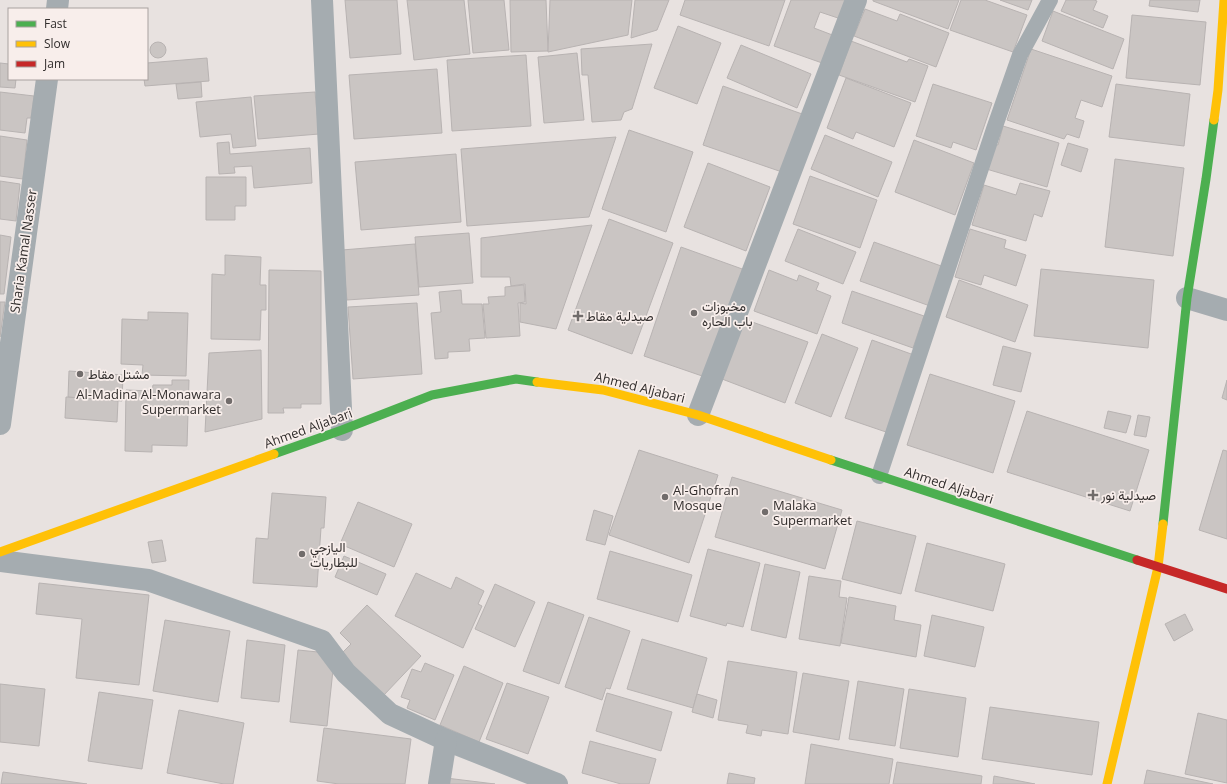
<svg xmlns="http://www.w3.org/2000/svg" width="1227" height="784" font-family="'Open Sans',Vazirmatn,sans-serif">
<rect width="100%" height="100%" fill="#e8e2e0"/>
<g fill="#cac5c3" stroke="#b8b3b2">
<polygon points="345,0 397,0 401,54 350,58"/>
<polygon points="407,0 464,0 470,54 414,60"/>
<polygon points="468,0 504,0 509,50 473,53"/>
<polygon points="510,0 546,0 548,51 511,52"/>
<polygon points="550,0 632,0 628,35 548,52"/>
<polygon points="635,0 669,0 657,30 631,38"/>
<polygon points="685,0 785,0 769,46 680,15"/>
<polygon points="791,0 848,0 841,19 820,12 814,28 835,36 825,64 774,46"/>
<polygon points="873,0 959,0 948,29 873,1"/>
<polygon points="961,0 985,0 1027,15 1013,52 950,30"/>
<polygon points="1000,0 1032,0 1028,10"/>
<polygon points="1066,0 1094,0 1097,1 1093,10 1108,16 1103,28 1061,11"/>
<polygon points="1150,0 1200,0 1198,12 1149,6"/>
<polygon points="865,9 897,21 900,14 949,33 936,67 854,36"/>
<polygon points="1053,11 1124,39 1113,69 1042,41"/>
<polygon points="1132,15 1206,22 1200,85 1126,78"/>
<polygon points="678,26 721,43 697,104 654,88"/>
<polygon points="851,41 907,62 909,59 928,66 915,102 839,75"/>
<circle cx="158" cy="50" r="8"/>
<polygon points="652,44 632,109 624,112 621,120 592,122 588,75 582,75 581,49"/>
<polygon points="741,45 811,74 797,108 727,78"/>
<polygon points="1031,49 1112,76 1102,107 1081,100 1075,118 1084,121 1079,138 1067,134 1064,139 1007,120"/>
<polygon points="577,53 584,120 544,123 538,57"/>
<polygon points="526,55 531,126 452,131 447,60"/>
<polygon points="207,58 209,81 145,86 144,79 147,79 147,63"/>
<polygon points="0,63 9,64 9,79 16,79 15,88 0,87"/>
<polygon points="437,69 442,133 354,139 349,75"/>
<polygon points="846,78 911,103 894,147 856,132 853,139 827,128"/>
<polygon points="201,82 202,97 178,99 176,84"/>
<polygon points="933,84 992,103 976,150 953,142 951,148 916,136"/>
<polygon points="1116,84 1190,94 1184,146 1109,137"/>
<polygon points="723,86 805,115 785,173 703,145"/>
<polygon points="0,92 34,96 31,118 27,118 25,133 0,130"/>
<polygon points="315,92 319,134 258,139 254,96"/>
<polygon points="251,97 256,146 233,148 231,134 200,137 196,102"/>
<polygon points="1003,126 1059,143 1047,187 983,168 991,143 998,145"/>
<polygon points="629,130 693,152 666,232 602,209"/>
<polygon points="825,135 892,162 878,197 811,169"/>
<polygon points="0,136 27,140 23,179 0,176"/>
<polygon points="616,137 589,217 467,226 461,149"/>
<polygon points="914,140 974,163 955,215 895,192"/>
<polygon points="229,142 230,154 310,148 312,183 254,188 252,166 234,167 235,173 219,174 217,143"/>
<polygon points="1068,143 1088,149 1081,172 1061,165"/>
<polygon points="456,154 461,222 361,230 355,162"/>
<polygon points="1115,159 1184,168 1173,256 1105,247"/>
<polygon points="708,163 770,187 746,251 684,227"/>
<polygon points="810,176 877,200 860,248 793,224"/>
<polygon points="206,177 246,177 246,206 235,206 235,220 206,220"/>
<polygon points="0,181 20,184 16,221 0,219"/>
<polygon points="1020,183 1050,191 1042,217 1034,214 1026,241 972,225 984,185 1016,195"/>
<polygon points="609,219 673,243 632,354 568,330"/>
<polygon points="592,225 556,329 520,322 520,303 526,304 525,284 511,286 510,277 481,277 481,238"/>
<polygon points="798,229 856,252 843,284 785,261"/>
<polygon points="970,229 1006,240 1004,248 1026,255 1016,286 984,275 981,285 955,277"/>
<polygon points="469,233 473,283 419,287 415,237"/>
<polygon points="0,235 11,237 4,294 0,294"/>
<polygon points="874,242 944,267 930,306 860,281"/>
<polygon points="415,244 419,295 347,300 342,250"/>
<polygon points="681,247 745,270 708,378 644,356"/>
<polygon points="225,255 261,257 260,285 266,285 266,310 261,310 260,340 211,339 212,274 225,275"/>
<polygon points="1041,269 1154,280 1148,348 1034,336"/>
<polygon points="269,270 321,271 321,404 301,404 301,408 283,408 284,413 268,413"/>
<polygon points="769,270 797,281 799,275 819,283 816,290 831,296 817,334 754,311"/>
<polygon points="959,280 1028,305 1015,342 946,317"/>
<polygon points="524,285 525,302 518,303 520,336 486,338 483,304 489,304 488,297 505,296 505,287"/>
<polygon points="461,290 462,304 482,304 485,338 469,339 470,351 448,352 448,358 435,359 431,313 441,312 439,292"/>
<polygon points="852,291 924,316 913,348 842,323"/>
<polygon points="0,302 5,302 0,337"/>
<polygon points="417,303 422,374 353,379 348,307"/>
<polygon points="148,312 188,313 186,376 142,375 143,365 121,364 122,319 148,320"/>
<polygon points="744,319 808,342 785,403 722,379"/>
<polygon points="822,334 858,348 831,417 795,403"/>
<polygon points="872,340 914,355 886,432 845,418"/>
<polygon points="1003,346 1031,353 1021,392 993,385"/>
<polygon points="261,350 262,419 205,432 209,353"/>
<polygon points="69,371 123,375 122,401 68,397"/>
<polygon points="930,374 1015,401 993,473 907,445"/>
<polygon points="172,380 189,380 187,446 152,445 152,452 125,451 126,390 152,391 153,385 172,385"/>
<polygon points="1227,380 1227,400 1222,398"/>
<polygon points="66,397 118,401 117,422 65,418"/>
<polygon points="1027,411 1149,450 1130,511 1007,472"/>
<polygon points="1108,411 1131,416 1126,433 1104,428"/>
<polygon points="1138,415 1150,417 1146,437 1134,435"/>
<polygon points="639,450 718,475 689,563 609,535"/>
<polygon points="1223,450 1227,451 1227,539 1199,530"/>
<polygon points="732,477 842,510 825,569 715,537"/>
<polygon points="272,493 326,497 324,528 321,528 317,587 253,583 256,538 268,539"/>
<polygon points="358,502 412,524 394,567 340,544"/>
<polygon points="594,510 613,516 605,545 586,540"/>
<polygon points="857,521 916,536 901,594 842,579"/>
<polygon points="162,540 166,561 152,563 148,542"/>
<polygon points="927,543 1005,564 993,611 915,591"/>
<polygon points="708,549 760,563 743,627 727,623 726,626 690,616"/>
<polygon points="610,551 692,575 678,622 597,599"/>
<polygon points="344,556 386,574 377,595 335,577"/>
<polygon points="765,564 800,572 786,638 751,630"/>
<polygon points="416,573 451,589 456,577 484,591 478,604 482,606 463,648 395,616"/>
<polygon points="809,576 841,581 839,597 847,598 840,646 799,639"/>
<polygon points="39,583 149,595 139,685 76,678 82,619 36,614"/>
<polygon points="495,584 535,602 515,647 475,629"/>
<polygon points="849,597 896,606 894,620 921,625 916,657 841,643"/>
<polygon points="548,602 584,615 559,684 523,671"/>
<polygon points="367,605 421,656 383,696 340,655 351,644 340,633"/>
<polygon points="1185,614 1193,630 1174,641 1165,624"/>
<polygon points="932,615 984,627 975,667 924,656"/>
<polygon points="589,617 630,631 610,689 606,688 602,700 565,687"/>
<polygon points="165,620 230,631 218,702 153,691"/>
<polygon points="642,639 707,658 693,708 627,689"/>
<polygon points="247,640 285,645 279,702 241,698"/>
<polygon points="298,650 318,652 333,670 327,726 290,722"/>
<polygon points="728,661 797,672 788,734 762,730 761,736 746,733 748,725 718,720"/>
<polygon points="425,663 454,675 435,720 407,708 410,700 401,697 412,669 421,672"/>
<polygon points="464,666 503,683 479,742 440,725"/>
<polygon points="803,673 849,681 839,740 793,732"/>
<polygon points="858,681 904,689 895,746 849,739"/>
<polygon points="507,683 549,697 528,754 486,739"/>
<polygon points="0,684 45,689 39,746 0,742"/>
<polygon points="909,689 966,698 958,757 900,748"/>
<polygon points="99,692 153,700 142,769 88,761"/>
<polygon points="607,693 672,712 661,751 596,731"/>
<polygon points="697,694 717,700 713,718 692,712"/>
<polygon points="990,707 1099,722 1092,775 982,759"/>
<polygon points="179,710 244,723 233,784 224,784 167,773"/>
<polygon points="1198,713 1227,720 1227,783 1185,774"/>
<polygon points="324,728 411,739 405,784 339,784 317,781"/>
<polygon points="590,741 656,759 649,784 621,784 582,773"/>
<polygon points="811,744 893,759 889,784 805,784"/>
<polygon points="897,762 982,776 981,784 893,784"/>
<polygon points="1147,770 1213,784 1144,784"/>
<polygon points="3,772 87,784 1,784"/>
<polygon points="729,773 755,778 754,784 727,784"/>
<polygon points="994,776 1035,784 993,784"/>
<polygon points="446,778 495,784 445,784"/>
</g>
<g fill="none" stroke-linecap="round" stroke-linejoin="round">
<polyline stroke="#a5acb0" stroke-width="16" points="879,476 994,129 1020,55 1050,0"/>
<g stroke="#a5acb0" stroke-width="22">
<polyline points="322,0 342,430"/>
<polyline points="57,9 58,0"/>
<polyline points="1187,298 1227,310"/>
<polyline points="698,415 856,0"/>
<polyline points="0,424 47,79"/>
<polyline points="0,561 148,580 322,641 346,673 390,714 446,740 557,784"/>
<polyline points="439,784 446,740"/>
</g>
<g stroke="#4caf50" stroke-width="9">
<polyline points="274,454 342,430 432,395 516,379 537,382"/>
<polyline points="831,460 1137,560"/>
<polyline points="1163,524 1187,298 1206,179 1214,120"/>
</g>
<g stroke="#ffc107" stroke-width="9">
<polyline points="1214,120 1218,90 1224,0"/>
<polyline points="537,382 603,390 698,415 831,460"/>
<polyline points="0,552 274,454"/>
<polyline points="1107,784 1158,567 1163,524"/>
</g>
<polyline stroke="#c62828" stroke-width="9" points="1137,560 1227,589"/>
</g>
<g fill="#716c6b" stroke="#f8eeeb" stroke-width="1.5">
<circle cx="694" cy="313" r="4"/>
<path d="M576 310h4v4h4v4h-4v4h-4v-4h-4v-4h4z"/>
<circle cx="80" cy="374" r="4"/>
<circle cx="229" cy="401" r="4"/>
<path d="M1091 489h4v4h4v4h-4v4h-4v-4h-4v-4h4z"/>
<circle cx="665" cy="497" r="4"/>
<circle cx="765" cy="512" r="4"/>
<circle cx="302" cy="554" r="4"/>
</g>
<g text-anchor="middle" stroke-width="3.5" stroke-linejoin="round" paint-order="stroke">
<g font-size="13" fill="#312d2c" stroke="#f8eeeb">
<text transform="translate(23 251) rotate(-82)" y="5">Sharia Kamal Nasser</text>
<text transform="translate(640 387) rotate(14)" y="5">Ahmed Aljabari</text>
<text transform="translate(308 428) rotate(-20)" y="5">Ahmed Aljabari</text>
<text transform="translate(949 485) rotate(18)" y="5">Ahmed Aljabari</text>
</g>
<g font-size="13" fill="#312d2c" stroke="#f8eeeb" text-anchor="start">
<text x="702" y="311">مخبوزات<tspan x="702" dy="15">باب الحاره</tspan></text>
<text x="586" y="321">صيدلية مقاط</text>
<text x="88" y="379">مشتل مقاط</text>
<text x="221" y="399" text-anchor="end">Al-Madina Al-Monawara<tspan x="221" dy="15">Supermarket</tspan></text>
<text x="673" y="495">Al-Ghofran<tspan x="673" dy="15">Mosque</tspan></text>
<text x="1101" y="500">صيدلية نور</text>
<text x="773" y="510">Malaka<tspan x="773" dy="15">Supermarket</tspan></text>
<text x="310" y="552">اليازجي<tspan x="310" dy="15">للبطاريات</tspan></text>
</g>
</g>
<rect x="8" y="8" width="140" height="72" fill="#f8eeeb" stroke="#a8a19f"/>
<rect x="16" y="21" width="20" height="6" fill="#4caf50" stroke="#a8a19f"/>
<text x="44" y="28" font-size="12" fill="#312d2c">Fast</text>
<rect x="16" y="41" width="20" height="6" fill="#ffc107" stroke="#a8a19f"/>
<text x="44" y="48" font-size="12" fill="#312d2c">Slow</text>
<rect x="16" y="61" width="20" height="6" fill="#c62828" stroke="#a8a19f"/>
<text x="44" y="68" font-size="12" fill="#312d2c">Jam</text>
</svg>
